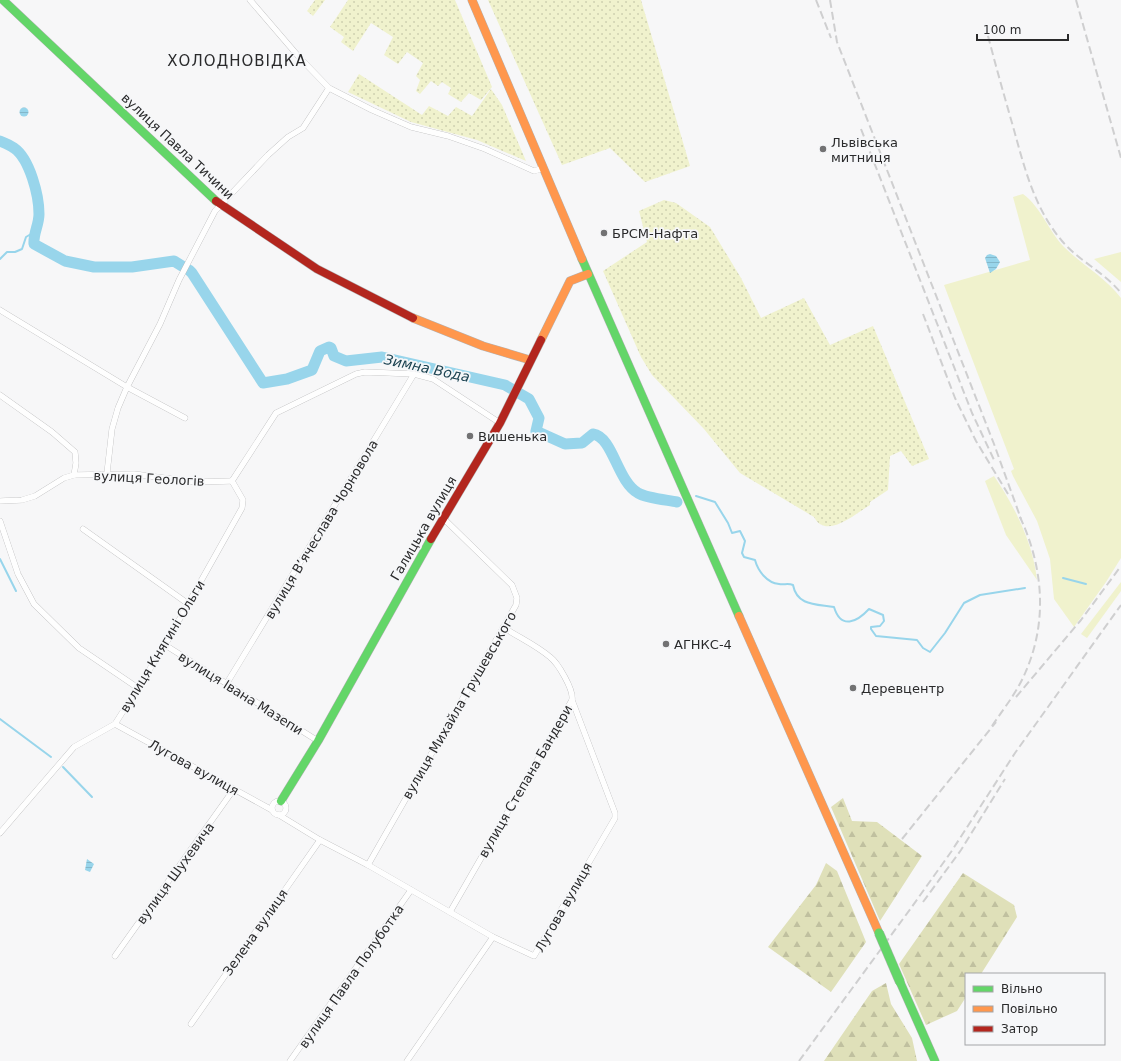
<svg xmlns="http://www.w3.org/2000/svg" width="1121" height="1061" font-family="'DejaVu Sans',sans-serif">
<defs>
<pattern id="forest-firs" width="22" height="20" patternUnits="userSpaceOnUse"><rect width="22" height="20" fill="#dfe0b9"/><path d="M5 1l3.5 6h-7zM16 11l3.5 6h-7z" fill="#c0c09f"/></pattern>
<pattern id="park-dots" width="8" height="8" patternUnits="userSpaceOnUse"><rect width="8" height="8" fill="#f0f2cd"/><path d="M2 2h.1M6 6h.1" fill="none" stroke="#ced0b0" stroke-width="1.8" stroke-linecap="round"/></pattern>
<pattern id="water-rules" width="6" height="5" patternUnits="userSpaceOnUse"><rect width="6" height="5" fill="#98d5eb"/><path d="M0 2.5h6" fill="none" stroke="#83b7ca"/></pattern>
</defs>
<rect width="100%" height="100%" fill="#f7f7f8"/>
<g fill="#f0f2cd">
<path d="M1023 194C1041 207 1048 230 1064 247 1082 265 1105 277 1121 298V558L1106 582 1074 627 1054 599 1050 559 1037 521 1013 476 1011 471 1014 469 944 285 1030 260 1013 197Z"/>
<polygon points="1121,252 1121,282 1094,259"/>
<path d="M994 476C1015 507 1033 543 1037 580L1006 535 985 481Z"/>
<polygon points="1121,582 1121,591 1087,638 1081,634"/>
</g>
<g fill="url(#forest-firs)">
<polygon points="843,798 852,821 877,822 922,856 880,921 831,807"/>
<polygon points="826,863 837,871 866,942 831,992 768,947 816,885"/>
<polygon points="963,873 1014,905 1017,917 981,974 966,974 966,997 957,1011 926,1025 899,964"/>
<polygon points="886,983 891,1004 912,1038 917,1061 824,1061 872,991"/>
</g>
<g fill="url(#park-dots)">
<polygon points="315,0 325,0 313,16 307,11"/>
<polygon points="348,0 455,0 492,87 481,100 469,93 461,102 448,94 451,88 442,82 438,86 431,81 420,94 416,91 420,80 416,76 423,63 407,52 398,64 384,55 393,37 371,23 353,51 341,42 344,37 330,27"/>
<polygon points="488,0 641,0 690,166 645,182 610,148 562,165"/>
<polygon points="359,74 422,115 429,106 448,116 456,107 472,116 491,89 502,105 526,161 477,140 411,122 348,92"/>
<path d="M664 200 676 203 710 227 741 278 761 318 804 298 830 345 873 326 929 459 912 466 901 451 890 456 888 490 870 502V505C855 514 826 540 814 517L740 473 704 429 652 375 641 357 603 271 647 242 639 211Z"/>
</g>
<g fill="url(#water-rules)">
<circle cx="24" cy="112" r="4.5"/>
<polygon points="990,254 996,256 1000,262 996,269 990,273 985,258 987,255"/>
<polygon points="87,859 94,864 90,872 85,870"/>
</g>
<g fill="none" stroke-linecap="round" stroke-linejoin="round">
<g stroke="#98d5eb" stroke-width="2">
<polyline points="0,259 7,252 15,252 22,249 26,237 36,231"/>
<path d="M696 496 715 502 728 523 732 533 740 531 745 541 742 553 744 557 755 560C758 571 767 583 779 584 784 585 788 583 793 585 797 606 816 604 834 607 841 630 857 622 869 609L883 615 884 621 880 626 871 627V629L876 636 917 640 923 648 930 652 945 633 964 603 980 595 1025 588"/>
<polyline points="0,559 16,591"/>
<polyline points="1063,578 1086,584"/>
<polyline points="0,719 51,757"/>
<polyline points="63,767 92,797"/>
</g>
<g stroke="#98d5eb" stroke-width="11">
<path d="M0 141C5 143 10 145 14 148 30 159 39 196 39 214 39 225 33 234 34 244L65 261 94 267H132L174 261 182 266"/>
<path d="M189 270 192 273 263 383 287 379 312 370 320 351 329 347 331 348 334 356 346 361 382 357 505 385 529 399 539 418 536 431 565 444 582 443 593 434C613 437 617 481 638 493 646 498 667 500 677 502"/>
</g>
<defs>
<g id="street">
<polyline points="250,0 299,57 329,88 372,110 411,127 448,136 485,149 534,171 544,168"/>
<polyline points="0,310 127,387 185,418"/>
<polyline points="0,395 52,432 75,452 76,463 74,475"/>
<polyline points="107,473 112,429 118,408 127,387 160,324 179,280 215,211 268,155 288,137 303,128 329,88"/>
<polyline points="232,481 276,413 356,374 365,372 414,374 433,379 500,423"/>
<polyline points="0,501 22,500 35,496 64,478 74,475 134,474 195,482 232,481"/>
<polyline points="0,521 18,574 34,604 79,648 138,688"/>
<polyline points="83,529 187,603"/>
<polyline points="165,645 318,741"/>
<polyline points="227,683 414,374"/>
<polyline points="115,724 272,810"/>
<circle cx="279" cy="808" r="7"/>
<polyline points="279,815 320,840 368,865 493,937 534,956 615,818 615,813 572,700"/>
<polyline points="0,833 74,747 115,724 165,645 242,508 243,500 232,481"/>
<polyline points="368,865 516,605 517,598 512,585 443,518"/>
<path d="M450 912 572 700C574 690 558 663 550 657 536 645 518 637 503 627"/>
<polyline points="115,956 234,789"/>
<polyline points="191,1024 320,840"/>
<polyline points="290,1061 411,890"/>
<polyline points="407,1061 493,937"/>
</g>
<g id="fast">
<polyline points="3,0 216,201"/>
<polyline points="582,259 739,616"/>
<polyline points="281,801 318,741 431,539"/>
<polyline points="900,982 935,1061"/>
</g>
<g id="slow">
<polyline points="472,0 582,259"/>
<polyline points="413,318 483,346 530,360"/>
<polyline points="541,340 570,281 588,274"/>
<polyline points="739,616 879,933"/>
</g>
<g id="jam">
<polyline points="216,201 317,269 413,318"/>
<polyline points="431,539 500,423 541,340"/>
</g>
</defs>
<use href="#street" stroke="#b3b3b4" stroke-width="6"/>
<use href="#fast" stroke="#b3b3b4" stroke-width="9"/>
<use href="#slow" stroke="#b3b3b4" stroke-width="9"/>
<use href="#jam" stroke="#b3b3b4" stroke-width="9"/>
<use href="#street" stroke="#fefefe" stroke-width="5.5"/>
<use href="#fast" stroke="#63d668" stroke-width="8"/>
<use href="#slow" stroke="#ff974d" stroke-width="8"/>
<use href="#jam" stroke="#b3261e" stroke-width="8"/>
<g stroke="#cfcfd0" stroke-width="2" stroke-dasharray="8 4" stroke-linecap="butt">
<polyline points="816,0 831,38"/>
<polyline points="830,0 837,42 994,444 1021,519"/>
<polyline points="1076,0 1121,158"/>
<path d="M985 24C994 60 1004 95 1014 130 1025 170 1035 209 1062 241 1079 261 1104 272 1121 293"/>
<polyline points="861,129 972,413 995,462"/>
<polyline points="923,314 955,398 976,441 1008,494"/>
<polyline points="1016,697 1081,620 1121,566"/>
<path d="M992 726C1004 708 1018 691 1026 671 1048 620 1043 565 1019 515"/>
<polyline points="902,839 996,722"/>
<polyline points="923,902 961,850 1005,779"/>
<polyline points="799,1061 911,908 951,852 1015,753 1121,605"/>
</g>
<defs>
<polyline id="fast-bridge" points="879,933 900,982"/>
</defs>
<use href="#fast-bridge" stroke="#b3b3b4" stroke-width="10" stroke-linecap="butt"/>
<use href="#fast-bridge" stroke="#63d668" stroke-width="9"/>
</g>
<g fill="#727273" stroke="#f6f7f9" stroke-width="1.5">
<circle cx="823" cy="149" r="4"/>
<circle cx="604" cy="233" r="4"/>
<circle cx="470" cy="436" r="4"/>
<circle cx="666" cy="644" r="4"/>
<circle cx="853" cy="688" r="4"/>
</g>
<g text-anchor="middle" stroke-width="3.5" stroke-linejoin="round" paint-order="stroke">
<g font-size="13" fill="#2a2a2b" stroke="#f6f7f9" text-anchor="start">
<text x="831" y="147">Львівська<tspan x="831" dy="15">митниця</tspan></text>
<text x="612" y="238">БРСМ-Нафта</text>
<text x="478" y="441">Вишенька</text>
<text x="674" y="649">АГНКС-4</text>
<text x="861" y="693">Деревцентр</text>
</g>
<g font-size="13" fill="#2a2a2b" stroke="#f6f7f9">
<text transform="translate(178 146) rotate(43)" y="5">вулиця Павла Тичини</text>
<text transform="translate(149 478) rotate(3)" y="5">вулиця Геологів</text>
<text transform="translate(423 528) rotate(-60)" y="5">Галицька вулиця</text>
<text transform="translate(321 529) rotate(-59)" y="5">вулиця Вʼячеслава Чорновола</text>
<text transform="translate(162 646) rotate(-59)" y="5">вулиця Княгині Ольги</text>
<text transform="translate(241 693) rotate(32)" y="5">вулиця Івана Мазепи</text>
<text transform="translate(459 705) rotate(-60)" y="5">вулиця Михайла Грушевського</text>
<text transform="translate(194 767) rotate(29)" y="5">Лугова вулиця</text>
<text transform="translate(525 781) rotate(-60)" y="5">вулиця Степана Бандери</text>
<text transform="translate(175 873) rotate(-54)" y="5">вулиця Шухевича</text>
<text transform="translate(563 907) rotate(-60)" y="5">Лугова вулиця</text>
<text transform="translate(255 932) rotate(-55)" y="5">Зелена вулиця</text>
<text transform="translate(351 976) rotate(-55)" y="5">вулиця Павла Полуботка</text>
</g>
<g font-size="14" font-style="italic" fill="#1c4351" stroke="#f6f7f9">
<text transform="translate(427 368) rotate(12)" y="5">Зимна Вода</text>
</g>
<g font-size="15" letter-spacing="1" fill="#2a2a2b" stroke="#f6f7f9">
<text x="237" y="66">ХОЛОДНОВІДКА</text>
</g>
</g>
<rect x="965" y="973" width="140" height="72" fill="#f6f7f9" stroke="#a4a5a7"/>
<rect x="973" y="986" width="20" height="6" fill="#63d668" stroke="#a4a5a7"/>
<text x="1001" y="993" font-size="12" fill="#2a2a2b">Вільно</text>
<rect x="973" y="1006" width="20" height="6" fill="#ff974d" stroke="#a4a5a7"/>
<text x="1001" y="1013" font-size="12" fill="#2a2a2b">Повільно</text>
<rect x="973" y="1026" width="20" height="6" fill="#b3261e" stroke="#a4a5a7"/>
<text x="1001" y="1033" font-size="12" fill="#2a2a2b">Затор</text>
<path d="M977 34v6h91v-6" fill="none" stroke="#2a2a2b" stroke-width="2"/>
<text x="983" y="34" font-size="12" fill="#2a2a2b" stroke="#f6f7f9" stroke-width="3" paint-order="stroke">100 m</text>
</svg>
